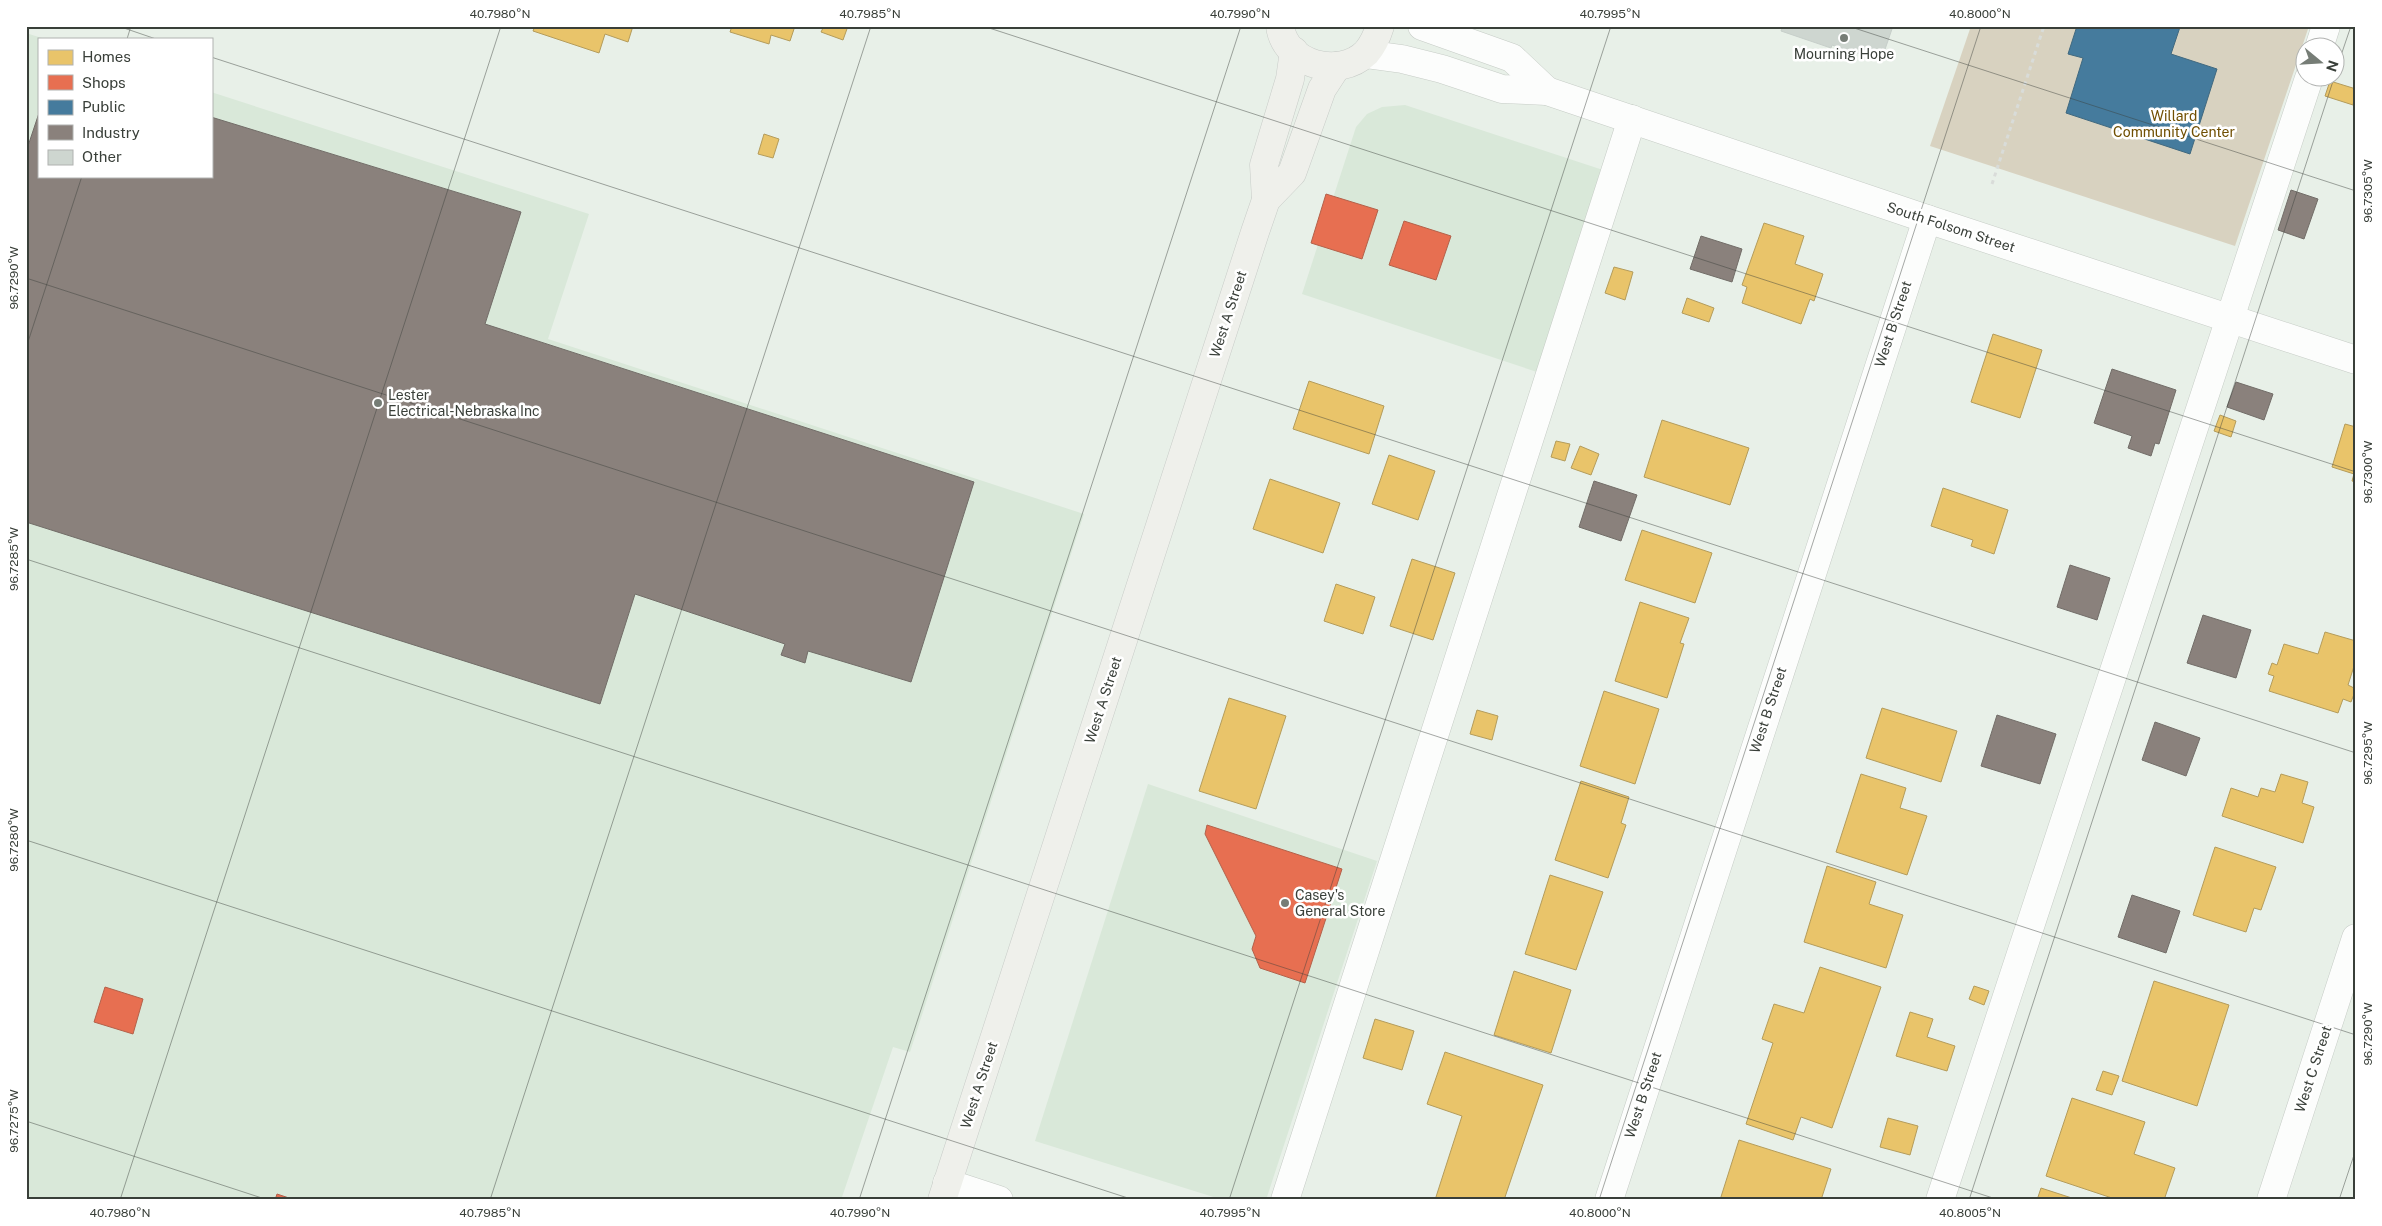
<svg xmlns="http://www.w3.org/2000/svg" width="2382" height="1226" font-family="'Public Sans',sans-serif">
<rect width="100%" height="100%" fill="#e8f0e8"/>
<g fill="#d9e8d9">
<polygon points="26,33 45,39 39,39 39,176 211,176 211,92 589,214 548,339 1084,514 910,1052 893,1047 841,1200 26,1200"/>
<polygon points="1405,105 1603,170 1537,372 1302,294 1356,127 1367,114 1382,107"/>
<polygon points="1148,784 1377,861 1266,1200 1223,1200 1035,1141"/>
</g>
<polygon fill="#d8d2c0" points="1971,26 2309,26 2235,246 1930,146"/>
<g fill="#e9c46a" stroke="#b49c5b">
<polygon points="535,26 633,26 628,42 605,34 599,53 533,31"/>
<polygon points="732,26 795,26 790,41 771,35 769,44 730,32"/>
<polygon points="824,26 848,26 843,40 821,32"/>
<polygon points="2330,81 2356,89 2353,105 2325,96"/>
<polygon points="764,134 779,139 773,158 758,154"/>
<polygon points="1764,223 1804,236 1795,264 1823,274 1814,301 1810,299 1801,324 1742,303 1747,287 1742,285"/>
<polygon points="1614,267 1633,272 1625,300 1605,293"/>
<polygon points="1687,298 1714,308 1709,322 1682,313"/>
<polygon points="1993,334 2042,350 2020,418 1971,402"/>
<polygon points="1309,381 1384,406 1369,454 1293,429"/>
<polygon points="2220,415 2236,421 2231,437 2214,431"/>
<polygon points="1662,420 1749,448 1730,505 1644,477"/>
<polygon points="2345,424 2356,427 2356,482 2352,481 2354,474 2332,467"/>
<polygon points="1556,441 1570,444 1565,461 1551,457"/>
<polygon points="1580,446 1599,454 1591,475 1571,468"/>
<polygon points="1389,455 1435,471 1418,520 1372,504"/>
<polygon points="1270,479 1340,503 1323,553 1253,529"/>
<polygon points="1943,488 2008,510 1994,554 1971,546 1973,540 1931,526"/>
<polygon points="1642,530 1712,553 1695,603 1625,580"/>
<polygon points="1412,559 1455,573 1433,640 1390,626"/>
<polygon points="1336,584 1375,597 1363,634 1324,621"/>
<polygon points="1640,602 1689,618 1680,643 1684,644 1667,698 1615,681"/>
<polygon points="2325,632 2356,641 2356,660 2348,685 2356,689 2351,702 2343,699 2338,713 2269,691 2274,676 2268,674 2272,663 2277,665 2284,644 2318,654"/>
<polygon points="1604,691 1659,709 1635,784 1580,766"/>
<polygon points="1229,698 1286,716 1256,809 1199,791"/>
<polygon points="1882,708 1957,731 1941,782 1866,758"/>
<polygon points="1477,710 1498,716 1492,740 1470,734"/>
<polygon points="1861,774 1906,788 1900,808 1927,816 1907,875 1836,852"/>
<polygon points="2281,774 2308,782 2302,803 2314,807 2303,843 2222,816 2231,788 2258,797 2261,788 2275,792"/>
<polygon points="1581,781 1629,797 1621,823 1626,825 1608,878 1555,860"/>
<polygon points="2215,847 2276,867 2261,910 2254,908 2246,932 2193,915"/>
<polygon points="1827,866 1876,882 1869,904 1903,915 1886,968 1804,942"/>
<polygon points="1550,875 1603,892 1576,970 1525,954"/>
<polygon points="1820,967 1881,987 1832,1128 1801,1117 1793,1140 1746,1124 1773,1043 1762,1039 1774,1004 1804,1013"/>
<polygon points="1514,971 1571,990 1551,1053 1494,1035"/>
<polygon points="2154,981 2229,1005 2197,1106 2122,1081"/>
<polygon points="1974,986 1989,991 1984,1005 1969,999"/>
<polygon points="1910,1012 1933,1019 1927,1037 1955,1046 1947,1071 1896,1056"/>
<polygon points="1375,1019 1414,1031 1402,1070 1363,1058"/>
<polygon points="1445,1052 1543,1085 1504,1200 1435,1200 1462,1116 1427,1104"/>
<polygon points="2103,1071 2119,1076 2112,1095 2096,1090"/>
<polygon points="2072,1098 2145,1122 2134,1154 2175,1168 2164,1200 2118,1200 2046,1176"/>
<polygon points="1888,1118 1918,1126 1910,1155 1880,1147"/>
<polygon points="1739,1140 1831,1169 1821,1200 1720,1200"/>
<polygon points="2041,1188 2078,1200 2037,1200"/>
</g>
<g fill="#e76f51" stroke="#b3614a">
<polygon points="1326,194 1378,210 1362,259 1311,243"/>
<polygon points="1404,221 1451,236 1436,280 1389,265"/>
<polygon points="1207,825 1342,869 1305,983 1260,968 1252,949 1256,936 1205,834"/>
<polygon points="105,987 143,999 133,1034 94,1022"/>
<polygon points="277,1194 295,1200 275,1200"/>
</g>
<polygon fill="#457b9d" stroke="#41697f" points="2077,26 2180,27 2171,54 2217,69 2190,154 2066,113 2083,58 2068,54"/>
<g fill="#8a817c" stroke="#726d68">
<polygon points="39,113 39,176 211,176 211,117 521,212 485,324 974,482 911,682 808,651 805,663 781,655 785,644 635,594 600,704 26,522 26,152"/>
<polygon points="2291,190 2318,199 2304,239 2278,230"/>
<polygon points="1701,236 1742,249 1732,282 1690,269"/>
<polygon points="2112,369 2176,390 2159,444 2155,443 2151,456 2128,448 2132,436 2094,423"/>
<polygon points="2236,382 2273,394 2264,420 2227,407"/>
<polygon points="1594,481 1637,495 1621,541 1579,527"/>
<polygon points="2070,565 2110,578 2097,620 2057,607"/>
<polygon points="2203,615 2251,630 2236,678 2187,663"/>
<polygon points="1997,715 2056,734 2040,784 1981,766"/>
<polygon points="2155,722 2200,738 2186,776 2142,760"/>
<polygon points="2132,895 2180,911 2166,953 2118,937"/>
</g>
<polygon fill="#ced6d0" stroke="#c7cfca" points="1783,26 1893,26 1881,61 1832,45 1831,48 1781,31"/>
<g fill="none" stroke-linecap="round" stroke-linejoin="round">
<defs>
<g id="minor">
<polyline points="1422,26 1512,58 1547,91"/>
<polyline points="2319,48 2326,26"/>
<polyline points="1365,54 1402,59 1442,69 1502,89 1547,91 1927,219 2356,360"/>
<polyline points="947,1183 999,1200"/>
<polyline points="1285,1200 1632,119"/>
<polyline points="1609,1200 1927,219"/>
<polyline points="1940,1200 2309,78"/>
<polyline points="2271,1200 2356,938"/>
</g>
<g id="major">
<path d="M1280 26C1285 65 1339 79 1366 53 1373 45 1377 36 1380 26"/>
<polyline points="1266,200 1264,165 1290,79 1294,51"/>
<polyline points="942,1200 1255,232 1266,200 1292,173 1322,89 1337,66"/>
</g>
</defs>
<use href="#minor" stroke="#c6ccc6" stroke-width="29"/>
<use href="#major" stroke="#c8ccc8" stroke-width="29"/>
<polyline stroke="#d9dcd9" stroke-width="3" stroke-dasharray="4 4" stroke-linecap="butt" points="1992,184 2044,26"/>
<use href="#minor" stroke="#fcfdfc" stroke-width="28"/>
<use href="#major" stroke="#eff0eb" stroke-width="28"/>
</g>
<path fill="none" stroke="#393f39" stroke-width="1" stroke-opacity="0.45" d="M118 26 156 39M983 26 2356 472M1848 26 2356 191M127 39 131 26M211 57 2356 753M2334 76 2351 26M26 278 2356 1035M26 348 82 176M26 559 1999 1200M26 840 1134 1200M26 1121 268 1200M120 1200 501 26M490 1200 871 26M859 1200 1241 26M1229 1200 1611 26M1599 1200 1981 26M1969 1200 2334 78M2339 1200 2356 1149"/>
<g fill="#767d76" stroke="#fff" stroke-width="2">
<circle cx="1844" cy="38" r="5"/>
<circle cx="378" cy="403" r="5"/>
<circle cx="1285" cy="903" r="5"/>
</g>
<g text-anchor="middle" stroke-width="5" stroke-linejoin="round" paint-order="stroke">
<g font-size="14" fill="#393f39" stroke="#fff" text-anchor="start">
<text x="1844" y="59" text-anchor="middle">Mourning Hope</text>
<text x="388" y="400">Lester<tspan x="388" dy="16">Electrical-Nebraska Inc</tspan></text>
<text x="1295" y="900">Casey's<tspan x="1295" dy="16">General Store</tspan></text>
</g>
<g font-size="14" fill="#704f02" stroke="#fff">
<text x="2174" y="121">Willard<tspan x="2174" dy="16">Community Center</tspan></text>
</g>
<g font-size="14" fill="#393f39" stroke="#fff">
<text transform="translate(1951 227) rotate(18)" y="5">South Folsom Street</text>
<text transform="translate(1228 314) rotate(-72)" y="5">West A Street</text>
<text transform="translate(1893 324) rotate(-72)" y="5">West B Street</text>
<text transform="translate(1103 700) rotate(-72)" y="5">West A Street</text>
<text transform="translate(1768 710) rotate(-72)" y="5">West B Street</text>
<text transform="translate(2313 1069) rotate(-72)" y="5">West C Street</text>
<text transform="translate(979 1085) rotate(-72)" y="5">West A Street</text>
<text transform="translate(1643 1095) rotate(-72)" y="5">West B Street</text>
</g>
</g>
<rect width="2382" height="1226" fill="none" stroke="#ffffff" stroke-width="55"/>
<rect x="38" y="38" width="175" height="140" fill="#ffffff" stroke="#b0b2b0"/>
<rect x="48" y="50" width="25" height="15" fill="#e9c46a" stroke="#b0b2b0"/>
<text x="82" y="62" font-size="15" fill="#393f39">Homes</text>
<rect x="48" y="75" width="25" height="15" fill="#e76f51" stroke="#b0b2b0"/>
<text x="82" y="88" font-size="15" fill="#393f39">Shops</text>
<rect x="48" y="100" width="25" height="15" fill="#457b9d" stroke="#b0b2b0"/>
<text x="82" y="112" font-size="15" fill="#393f39">Public</text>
<rect x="48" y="125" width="25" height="15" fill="#8a817c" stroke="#b0b2b0"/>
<text x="82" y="138" font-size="15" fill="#393f39">Industry</text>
<rect x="48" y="150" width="25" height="15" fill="#ced6d0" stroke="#b0b2b0"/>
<text x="82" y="162" font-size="15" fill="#393f39">Other</text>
<g transform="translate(2320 62) rotate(108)"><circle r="24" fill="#ffffff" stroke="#b0b2b0"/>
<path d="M0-4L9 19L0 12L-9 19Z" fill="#767d76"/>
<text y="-8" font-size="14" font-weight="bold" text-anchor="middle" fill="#393f39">N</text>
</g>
<rect x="28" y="28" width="2326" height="1170" fill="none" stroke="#393f39" stroke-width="2"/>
<g font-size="12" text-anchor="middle" fill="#393f39">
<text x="500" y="18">40.7980°N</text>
<text x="870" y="18">40.7985°N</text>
<text x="1240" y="18">40.7990°N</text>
<text x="1610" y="18">40.7995°N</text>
<text x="1980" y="18">40.8000°N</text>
<text transform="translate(2368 191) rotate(-90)" y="4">96.7305°W</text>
<text transform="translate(14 278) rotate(-90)" y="4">96.7290°W</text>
<text transform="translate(2368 472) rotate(-90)" y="4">96.7300°W</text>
<text transform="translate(14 559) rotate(-90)" y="4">96.7285°W</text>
<text transform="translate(2368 753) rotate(-90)" y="4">96.7295°W</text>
<text transform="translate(14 840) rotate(-90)" y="4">96.7280°W</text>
<text transform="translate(2368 1034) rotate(-90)" y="4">96.7290°W</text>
<text transform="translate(14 1121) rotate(-90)" y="4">96.7275°W</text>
<text x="120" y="1217">40.7980°N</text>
<text x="490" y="1217">40.7985°N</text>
<text x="860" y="1217">40.7990°N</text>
<text x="1230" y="1217">40.7995°N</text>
<text x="1600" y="1217">40.8000°N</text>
<text x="1970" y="1217">40.8005°N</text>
</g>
</svg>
